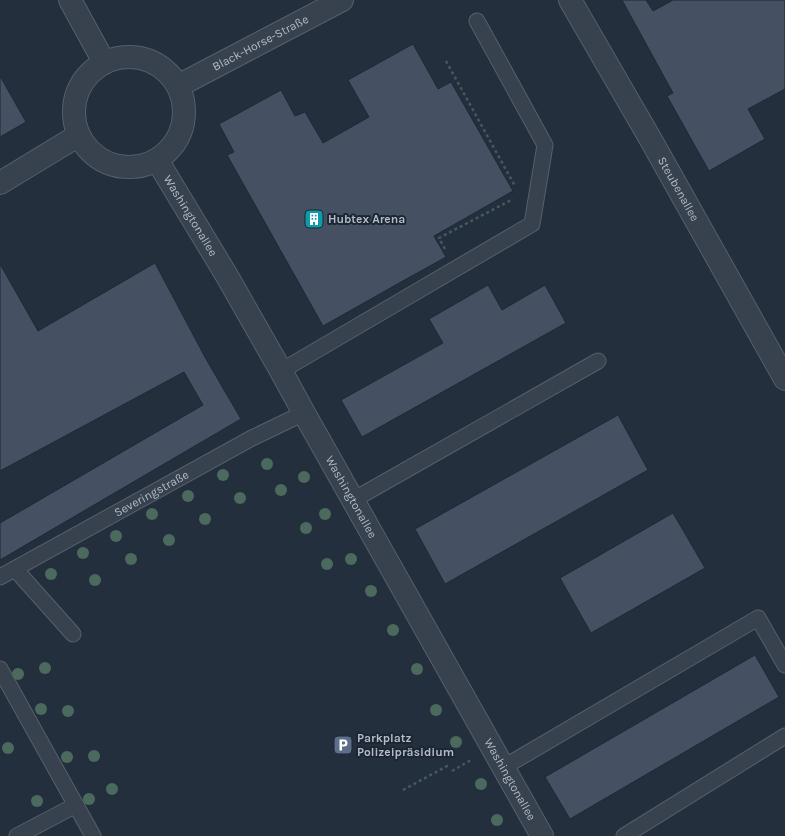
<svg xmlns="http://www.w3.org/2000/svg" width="785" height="836" font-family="Karla,sans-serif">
<rect width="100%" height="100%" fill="#242f3e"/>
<g fill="#455162" stroke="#1f2835">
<polygon points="622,0 646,0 653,11 673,0 785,0 785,89 748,109 765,139 709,171 667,96 673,93"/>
<polygon points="413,44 438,89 451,82 513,191 434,236 446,257 401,282 323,326 227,155 234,152 219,124 281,90 295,116 305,112 323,143 369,117 348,80"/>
<polygon points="0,76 26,122 0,137"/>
<polygon points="155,263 206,359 241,419 0,560 0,523 203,405 184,372 0,471 0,264 38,331"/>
<polygon points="488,285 502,310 545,285 566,323 362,437 341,400 443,343 429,319"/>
<polygon points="618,415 648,470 445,584 415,529"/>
<polygon points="673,513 705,568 591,633 560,578"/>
<polygon points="755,655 779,697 570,819 545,777"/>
</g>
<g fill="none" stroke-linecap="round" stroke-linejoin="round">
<defs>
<g id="lane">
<polyline points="281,371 532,224 545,145 477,21"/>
<polyline points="353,500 598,361"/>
<polyline points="15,569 73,634"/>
<path id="s1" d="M0 577 252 438 304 413"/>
<polyline points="0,669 93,836"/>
<polyline points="504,767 758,618 785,665"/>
<polyline points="17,836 76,805"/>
<polyline points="624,836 785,736"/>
</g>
<g id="street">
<polyline points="70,0 104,62"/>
<path id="s2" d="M570 0 651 140 785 379"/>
<circle cx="129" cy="112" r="55"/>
<path id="s3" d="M178 86 342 0"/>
<path id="s4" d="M157 160 227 276 281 371 304 413 542 836"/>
<polyline points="0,183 79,135"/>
</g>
</defs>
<use href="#lane" stroke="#565f6c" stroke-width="17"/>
<use href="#street" stroke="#565f6c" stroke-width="24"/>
<g stroke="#44595c" stroke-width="2.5" stroke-dasharray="3 3" stroke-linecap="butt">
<polyline points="446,61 515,186"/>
<polyline points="445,249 439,238 513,199"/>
<polyline points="452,771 471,760"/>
<polyline points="403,790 449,765"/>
</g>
<use href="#lane" stroke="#38414e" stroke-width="15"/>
<use href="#street" stroke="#38414e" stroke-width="22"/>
</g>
<g fill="#4b6a5d">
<circle cx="267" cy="464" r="6"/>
<circle cx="223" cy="475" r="6"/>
<circle cx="304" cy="477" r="6"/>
<circle cx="281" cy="490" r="6"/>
<circle cx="188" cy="496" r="6"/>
<circle cx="240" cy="498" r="6"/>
<circle cx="152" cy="514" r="6"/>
<circle cx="325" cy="514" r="6"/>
<circle cx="205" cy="519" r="6"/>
<circle cx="306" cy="528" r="6"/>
<circle cx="116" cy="536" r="6"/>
<circle cx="169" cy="540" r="6"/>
<circle cx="83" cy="553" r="6"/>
<circle cx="131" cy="559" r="6"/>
<circle cx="351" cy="559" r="6"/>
<circle cx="327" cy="564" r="6"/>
<circle cx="51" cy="574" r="6"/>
<circle cx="95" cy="580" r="6"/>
<circle cx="371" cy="591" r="6"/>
<circle cx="393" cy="630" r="6"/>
<circle cx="45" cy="668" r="6"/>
<circle cx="417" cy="669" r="6"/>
<circle cx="18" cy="674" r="6"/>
<circle cx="41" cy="709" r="6"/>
<circle cx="436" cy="710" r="6"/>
<circle cx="68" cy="711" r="6"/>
<circle cx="456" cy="742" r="6"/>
<circle cx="8" cy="748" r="6"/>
<circle cx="94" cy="756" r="6"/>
<circle cx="67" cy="757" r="6"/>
<circle cx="481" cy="784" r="6"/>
<circle cx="112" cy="789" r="6"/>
<circle cx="89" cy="799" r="6"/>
<circle cx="37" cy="801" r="6"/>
<circle cx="497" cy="820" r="6"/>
</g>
<defs>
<symbol id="building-square" viewBox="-11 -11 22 22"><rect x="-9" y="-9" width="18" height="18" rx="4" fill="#0f9aa8" stroke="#1d2633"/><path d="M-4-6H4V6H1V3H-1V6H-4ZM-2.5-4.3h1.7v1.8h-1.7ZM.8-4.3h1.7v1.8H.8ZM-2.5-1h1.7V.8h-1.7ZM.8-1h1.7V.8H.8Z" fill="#fff"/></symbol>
<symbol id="parking-square" viewBox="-11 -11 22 22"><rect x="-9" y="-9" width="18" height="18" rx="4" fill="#5c6f8a" stroke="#1d2633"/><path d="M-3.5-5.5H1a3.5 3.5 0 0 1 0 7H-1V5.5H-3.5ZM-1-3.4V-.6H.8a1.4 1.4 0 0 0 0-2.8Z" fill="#fff"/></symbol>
</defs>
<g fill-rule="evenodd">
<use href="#building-square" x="303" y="208" width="22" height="22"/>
<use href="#parking-square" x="332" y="734" width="22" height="22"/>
</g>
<g text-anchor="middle" stroke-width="4" stroke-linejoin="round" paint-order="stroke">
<g font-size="12" fill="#b4bcc9" stroke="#1d2633">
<text dy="4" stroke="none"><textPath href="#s3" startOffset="93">Black-Horse-Straße</textPath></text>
<text dy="4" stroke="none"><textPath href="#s2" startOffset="218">Steubenallee</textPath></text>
<text dy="4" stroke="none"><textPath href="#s4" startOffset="65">Washingtonallee</textPath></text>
<text dy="4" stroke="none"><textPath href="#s1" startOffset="173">Severingstraße</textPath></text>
<text dy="4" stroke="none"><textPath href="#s4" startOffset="389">Washingtonallee</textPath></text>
<text dy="4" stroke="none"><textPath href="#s4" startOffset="713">Washingtonallee</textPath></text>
</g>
<g font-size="12" font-weight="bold" fill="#b4bcc9" stroke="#1d2633" text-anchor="start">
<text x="328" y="223">Hubtex Arena</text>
<text x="357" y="742">Parkplatz<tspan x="357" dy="14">Polizeipräsidium</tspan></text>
</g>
</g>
</svg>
